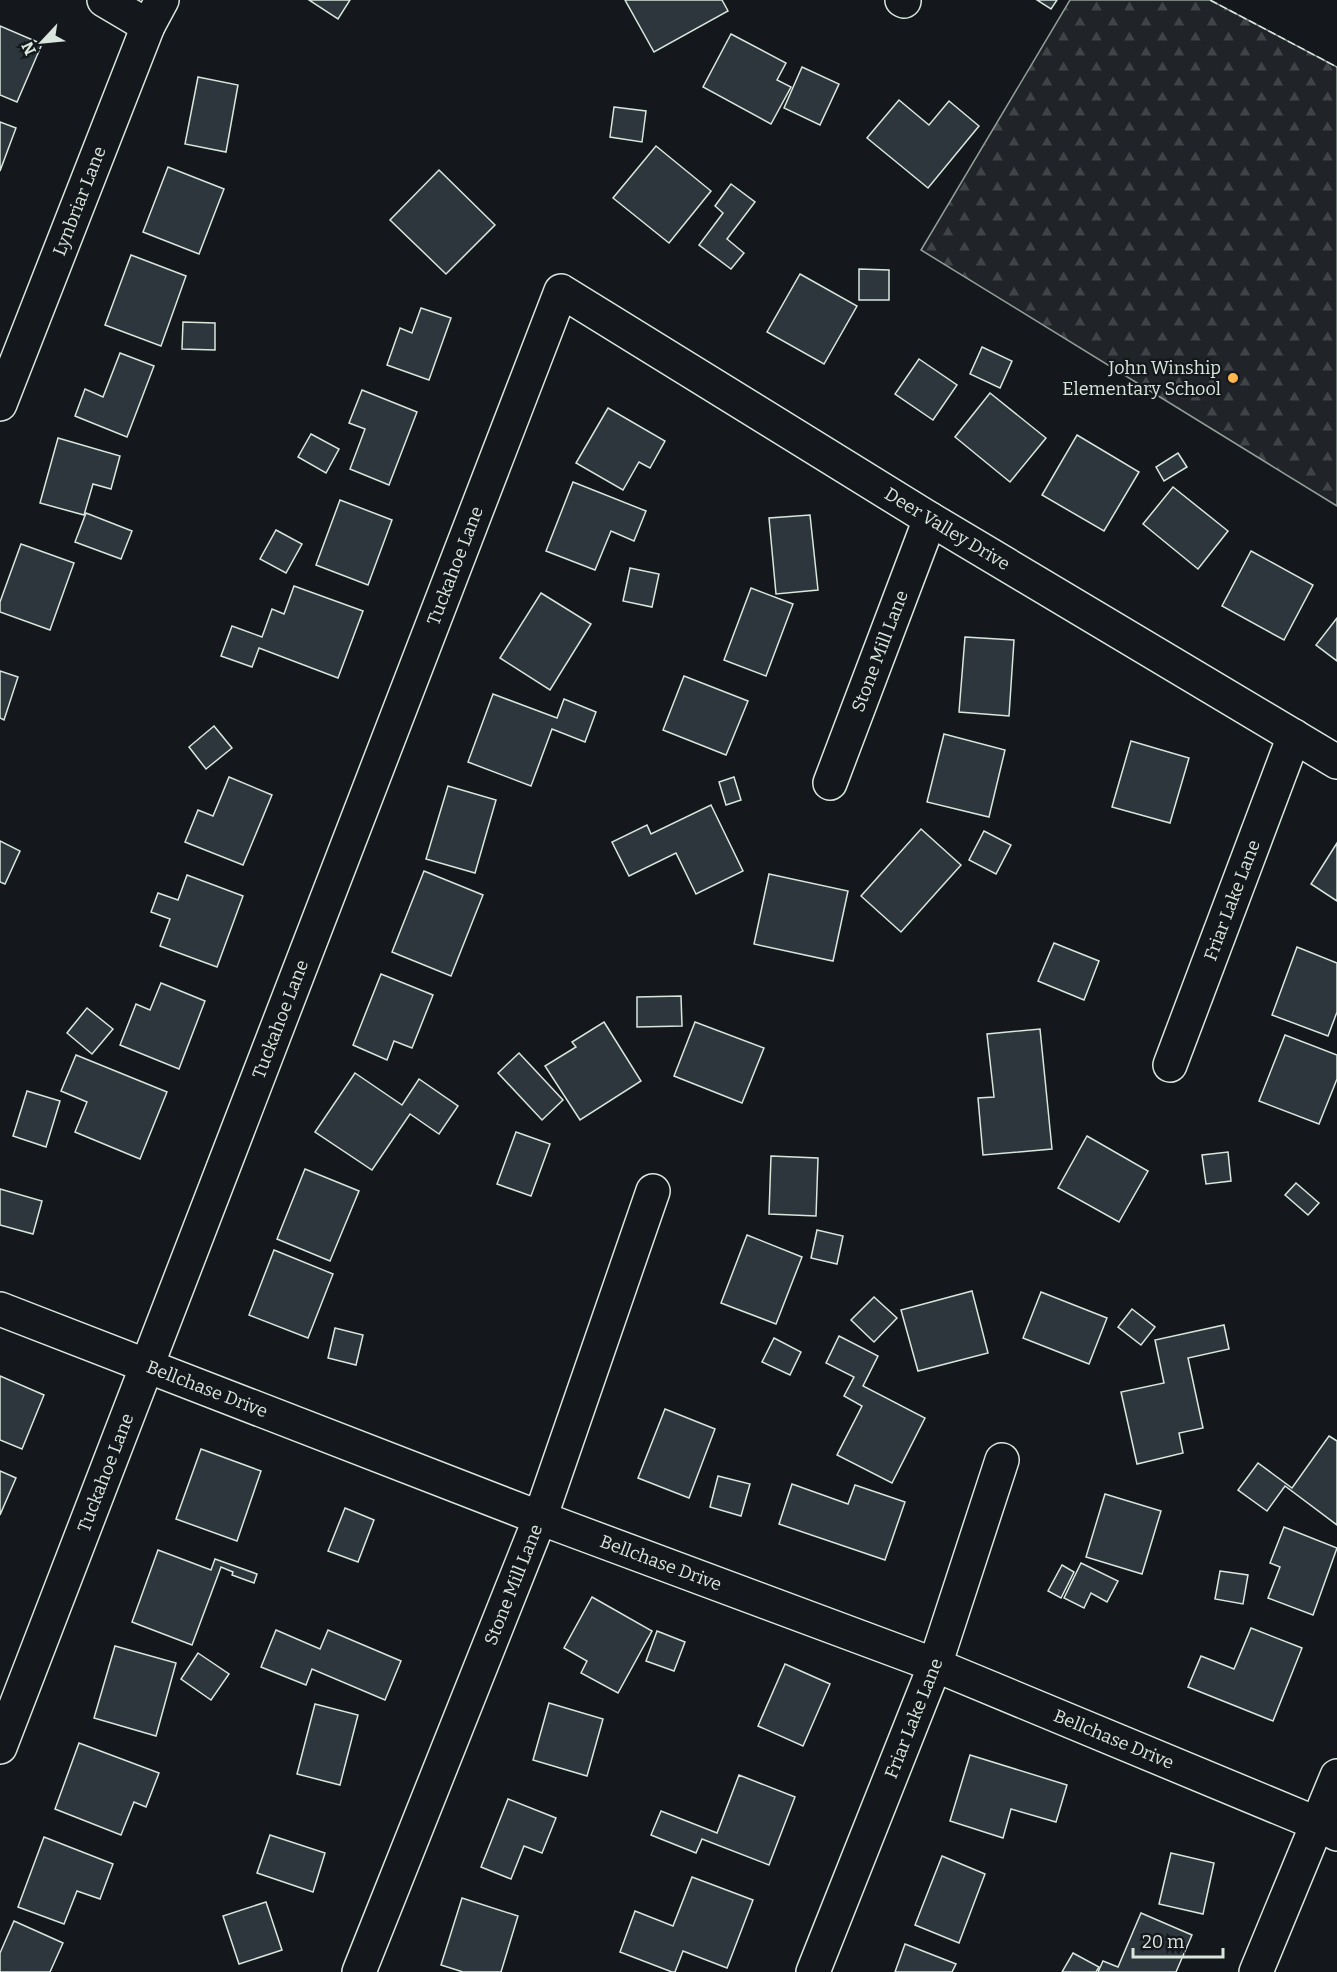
<svg xmlns="http://www.w3.org/2000/svg" width="1337" height="1972" font-family="Bitter,serif">
<defs>
<pattern id="forest-firs" width="22" height="20" patternUnits="userSpaceOnUse" patternTransform="scale(1.5)"><rect width="22" height="20" fill="#202428"/><path d="M5 1l3.5 6h-7zM16 11l3.5 6h-7z" fill="#404447"/></pattern>
</defs>
<rect width="100%" height="100%" fill="#14181c"/>
<polygon fill="url(#forest-firs)" stroke="#939e99" stroke-width="1.5" points="1070,0 1210,0 1337,67 1337,506 921,250"/>
<g fill="#2c363c" stroke="#d8e6dc" stroke-width="1.5">
<polygon points="309,0 350,0 338,19"/>
<polygon points="625,0 722,0 728,11 654,52"/>
<polygon points="1037,0 1057,0 1051,9"/>
<polygon points="0,26 42,44 17,102 0,95"/>
<polygon points="731,34 786,63 777,80 791,87 771,124 703,87"/>
<polygon points="802,67 839,84 820,125 784,108"/>
<polygon points="198,77 238,85 226,152 185,144"/>
<polygon points="899,100 929,125 949,101 979,126 928,188 867,138"/>
<polygon points="614,107 646,111 642,142 610,137"/>
<polygon points="0,122 16,128 0,171"/>
<polygon points="656,146 711,191 669,243 613,198"/>
<polygon points="168,167 224,189 199,254 143,232"/>
<polygon points="439,170 495,225 446,274 390,220"/>
<polygon points="731,184 755,202 727,239 744,253 731,269 699,245 723,213 715,206"/>
<polygon points="131,255 186,276 161,346 105,325"/>
<polygon points="859,269 889,270 889,300 859,300"/>
<polygon points="800,274 857,306 824,364 767,332"/>
<polygon points="421,308 451,318 429,380 387,365 400,328 412,333"/>
<polygon points="183,322 215,323 215,350 182,349"/>
<polygon points="982,347 1012,361 1000,388 970,374"/>
<polygon points="120,353 154,366 127,437 75,416 85,389 103,397"/>
<polygon points="919,359 957,385 933,420 895,394"/>
<polygon points="362,390 417,412 389,485 350,469 365,429 349,423"/>
<polygon points="990,393 1046,438 1010,482 955,437"/>
<polygon points="608,408 665,441 650,468 639,462 623,490 576,463"/>
<polygon points="311,434 339,449 326,473 298,457"/>
<polygon points="1077,435 1139,472 1104,531 1042,495"/>
<polygon points="58,438 120,456 111,489 93,484 84,515 40,503"/>
<polygon points="1178,453 1187,467 1164,481 1156,467"/>
<polygon points="573,482 646,511 634,541 611,531 595,570 546,551"/>
<polygon points="1173,487 1228,531 1198,569 1143,524"/>
<polygon points="340,500 392,520 368,585 316,565"/>
<polygon points="86,513 132,531 121,559 75,542"/>
<polygon points="810,515 818,590 776,594 769,518"/>
<polygon points="276,530 302,544 286,573 260,559"/>
<polygon points="21,544 74,563 50,630 0,612 0,602"/>
<polygon points="1251,551 1313,585 1284,640 1222,606"/>
<polygon points="630,568 659,574 652,607 623,601"/>
<polygon points="294,586 363,611 338,678 259,648 252,667 221,656 232,626 262,637 272,609 284,614"/>
<polygon points="751,588 793,604 766,676 724,660"/>
<polygon points="541,593 591,624 550,690 500,658"/>
<polygon points="1337,618 1337,661 1316,645"/>
<polygon points="965,637 1014,640 1009,716 959,712"/>
<polygon points="0,671 18,677 4,720 0,718"/>
<polygon points="684,676 748,701 726,755 663,730"/>
<polygon points="493,694 557,718 564,699 596,712 585,742 552,729 531,786 468,762"/>
<polygon points="214,726 232,748 206,769 189,747"/>
<polygon points="944,734 1005,750 989,817 927,802"/>
<polygon points="1131,741 1189,758 1170,823 1112,807"/>
<polygon points="229,777 272,795 243,865 185,842 198,810 213,816"/>
<polygon points="734,777 741,800 726,805 719,782"/>
<polygon points="448,786 496,800 475,873 426,859"/>
<polygon points="711,805 743,871 696,894 676,853 629,876 612,842 647,825 651,834"/>
<polygon points="921,829 961,865 901,932 861,896"/>
<polygon points="984,831 1011,845 996,874 969,860"/>
<polygon points="0,841 20,851 5,884 0,882"/>
<polygon points="1337,843 1337,901 1311,884"/>
<polygon points="424,871 483,895 451,976 392,952"/>
<polygon points="769,874 848,891 833,961 754,944"/>
<polygon points="187,875 243,896 217,967 160,946 170,919 151,912 158,893 178,900"/>
<polygon points="1054,943 1099,961 1084,1000 1038,981"/>
<polygon points="1297,947 1337,963 1337,1012 1328,1036 1272,1015"/>
<polygon points="381,974 433,995 412,1048 394,1041 387,1060 353,1045"/>
<polygon points="161,983 205,1001 179,1069 120,1045 136,1004 150,1010"/>
<polygon points="681,996 682,1026 637,1027 637,997"/>
<polygon points="87,1008 113,1029 92,1054 67,1033"/>
<polygon points="604,1022 641,1081 580,1120 545,1066 576,1047 572,1042"/>
<polygon points="695,1022 764,1048 742,1103 674,1076"/>
<polygon points="1040,1029 1052,1149 983,1155 978,1098 994,1097 987,1034"/>
<polygon points="1285,1035 1337,1055 1337,1079 1319,1124 1259,1101"/>
<polygon points="519,1053 563,1100 542,1120 498,1073"/>
<polygon points="76,1055 167,1092 140,1159 75,1132 87,1102 61,1091"/>
<polygon points="355,1073 402,1105 419,1079 458,1106 439,1134 410,1114 372,1170 315,1132"/>
<polygon points="27,1091 60,1101 46,1147 13,1136"/>
<polygon points="516,1132 550,1144 531,1196 497,1184"/>
<polygon points="1087,1136 1148,1171 1119,1222 1058,1188"/>
<polygon points="1228,1152 1231,1181 1206,1184 1202,1155"/>
<polygon points="771,1156 818,1158 816,1216 769,1214"/>
<polygon points="305,1169 359,1191 330,1261 277,1239"/>
<polygon points="1296,1183 1319,1203 1308,1215 1285,1195"/>
<polygon points="0,1189 42,1201 33,1234 0,1225"/>
<polygon points="817,1230 843,1236 837,1264 811,1258"/>
<polygon points="747,1235 802,1257 776,1324 721,1303"/>
<polygon points="274,1250 333,1274 308,1338 249,1315"/>
<polygon points="972,1291 988,1353 918,1371 901,1310"/>
<polygon points="1041,1292 1107,1318 1089,1364 1023,1338"/>
<polygon points="874,1297 897,1318 874,1342 851,1320"/>
<polygon points="1132,1309 1155,1327 1141,1345 1118,1327"/>
<polygon points="1224,1325 1229,1349 1188,1358 1203,1428 1179,1433 1183,1453 1137,1464 1121,1392 1164,1383 1155,1340"/>
<polygon points="335,1328 363,1335 356,1365 328,1358"/>
<polygon points="839,1336 878,1356 863,1386 925,1418 892,1483 837,1455 862,1406 844,1396 854,1377 826,1363"/>
<polygon points="774,1338 801,1352 790,1375 762,1362"/>
<polygon points="0,1376 44,1395 22,1449 0,1440"/>
<polygon points="665,1409 715,1429 689,1498 638,1478"/>
<polygon points="1329,1436 1337,1441 1337,1525 1285,1486 1267,1511 1238,1490 1258,1463 1292,1488"/>
<polygon points="201,1449 261,1471 237,1541 176,1519"/>
<polygon points="0,1471 16,1478 0,1515"/>
<polygon points="718,1476 750,1484 741,1516 710,1507"/>
<polygon points="792,1484 848,1504 855,1485 905,1502 885,1560 779,1524"/>
<polygon points="1105,1494 1161,1511 1142,1574 1086,1557"/>
<polygon points="345,1508 374,1520 358,1562 328,1551"/>
<polygon points="1284,1527 1337,1548 1313,1615 1268,1598 1280,1567 1270,1563"/>
<polygon points="158,1550 211,1570 215,1559 257,1574 254,1583 232,1575 233,1572 221,1567 192,1645 132,1622"/>
<polygon points="1081,1563 1118,1581 1107,1602 1091,1593 1084,1608 1064,1598"/>
<polygon points="1062,1565 1074,1572 1061,1598 1048,1591"/>
<polygon points="1220,1571 1248,1575 1243,1604 1215,1599"/>
<polygon points="592,1597 652,1631 618,1693 581,1673 587,1661 564,1648"/>
<polygon points="1251,1628 1302,1648 1273,1721 1188,1687 1201,1656 1234,1669"/>
<polygon points="276,1630 320,1649 328,1630 401,1661 385,1700 312,1669 306,1685 261,1667"/>
<polygon points="657,1631 685,1642 674,1671 646,1661"/>
<polygon points="115,1646 176,1663 156,1736 94,1718"/>
<polygon points="198,1653 229,1674 211,1700 181,1679"/>
<polygon points="785,1664 830,1684 803,1746 758,1726"/>
<polygon points="549,1703 603,1719 587,1776 533,1760"/>
<polygon points="315,1704 358,1715 340,1785 297,1774"/>
<polygon points="79,1743 159,1773 146,1807 134,1802 121,1835 55,1809"/>
<polygon points="970,1755 1067,1785 1056,1822 1011,1809 1003,1838 950,1821"/>
<polygon points="739,1775 795,1797 769,1865 702,1839 696,1853 651,1835 661,1811 717,1833"/>
<polygon points="508,1799 556,1818 542,1853 524,1846 511,1879 481,1867"/>
<polygon points="270,1835 325,1853 313,1892 257,1873"/>
<polygon points="44,1837 113,1864 100,1899 77,1891 64,1924 18,1907"/>
<polygon points="1171,1853 1214,1863 1203,1914 1159,1904"/>
<polygon points="942,1856 985,1874 959,1943 915,1925"/>
<polygon points="692,1877 753,1900 727,1968 683,1951 675,1972 672,1972 620,1952 635,1911 673,1926"/>
<polygon points="462,1898 518,1916 501,1972 463,1972 441,1965"/>
<polygon points="266,1902 282,1950 239,1964 223,1916"/>
<polygon points="1141,1913 1192,1935 1176,1972 1098,1972 1103,1961 1118,1967"/>
<polygon points="14,1921 63,1943 50,1972 0,1972 0,1953"/>
<polygon points="905,1944 956,1964 952,1972 895,1972"/>
<polygon points="1073,1953 1099,1967 1096,1972 1062,1972"/>
</g>
<g fill="none" stroke-linecap="round" stroke-linejoin="round">
<defs>
<g id="minor">
<polyline points="104,0 148,26"/>
<polyline points="902,0 904,1"/>
<path id="s1" d="M0 404 148 26 162 0"/>
<path id="s2" d="M830 783 930 519"/>
<path id="s3" d="M1170 1065 1294 736"/>
<path id="s4" d="M0 1309 540 1518 935 1665 1318 1824 1337 1834"/>
<path id="s5" d="M0 1747 561 291 930 519 1337 762"/>
<path id="s6" d="M359 1972 540 1518 653 1191"/>
<path id="s7" d="M813 1972 935 1665 1002 1460"/>
<polyline points="1256,1972 1337,1776"/>
</g>
</defs>
<use href="#minor" stroke="#d8e6dc" stroke-width="36"/>
<use href="#minor" stroke="#14181c" stroke-width="33"/>
<polyline stroke="#d8e6dc" stroke-width="1.5" stroke-dasharray="8 3" stroke-linecap="butt" points="1210,0 1337,67"/>
</g>
<circle fill="#ffb74d" stroke="#14181c" stroke-width="2" cx="1233" cy="378" r="6"/>
<g text-anchor="middle" stroke-width="4.5" stroke-linejoin="round" paint-order="stroke">
<g font-size="18" fill="#d8e6dc" stroke="#14181c">
<text dy="6" stroke="none"><textPath href="#s1" startOffset="218">Lynbriar Lane</textPath></text>
<text dy="6" stroke="none"><textPath href="#s5" startOffset="2014">Deer Valley Drive</textPath></text>
<text dy="6" stroke="none"><textPath href="#s5" startOffset="1266">Tuckahoe Lane</textPath></text>
<text dy="6" stroke="none"><textPath href="#s2" startOffset="141">Stone Mill Lane</textPath></text>
<text dy="6" stroke="none"><textPath href="#s3" startOffset="176">Friar Lake Lane</textPath></text>
<text dy="6" stroke="none"><textPath href="#s5" startOffset="780">Tuckahoe Lane</textPath></text>
<text dy="6" stroke="none"><textPath href="#s4" startOffset="222">Bellchase Drive</textPath></text>
<text dy="6" stroke="none"><textPath href="#s5" startOffset="294">Tuckahoe Lane</textPath></text>
<text dy="6" stroke="none"><textPath href="#s4" startOffset="708">Bellchase Drive</textPath></text>
<text dy="6" stroke="none"><textPath href="#s6" startOffset="417">Stone Mill Lane</textPath></text>
<text dy="6" stroke="none"><textPath href="#s7" startOffset="273">Friar Lake Lane</textPath></text>
<text dy="6" stroke="none"><textPath href="#s4" startOffset="1194">Bellchase Drive</textPath></text>
</g>
<g font-size="18" fill="#d8e6dc" stroke="#14181c" text-anchor="end">
<text x="1221" y="374">John Winship<tspan x="1221" dy="21">Elementary School</tspan></text>
</g>
</g>
<g transform="translate(42 42) rotate(244)" stroke="#14181c" stroke-width="4.5" paint-order="stroke">
<path d="M0-4.5L10 22L0 15L-10 22Z" fill="#d8e6dc"/>
<text y="-9" font-size="16" font-weight="bold" text-anchor="middle" fill="#d8e6dc">N</text>
</g>
<path d="M1133 1948v9h90v-9" fill="none" stroke="#d8e6dc" stroke-width="3"/>
<text x="1142" y="1948" font-size="18" fill="#d8e6dc" stroke="#14181c" stroke-width="4.5" paint-order="stroke">20 m</text>
</svg>
